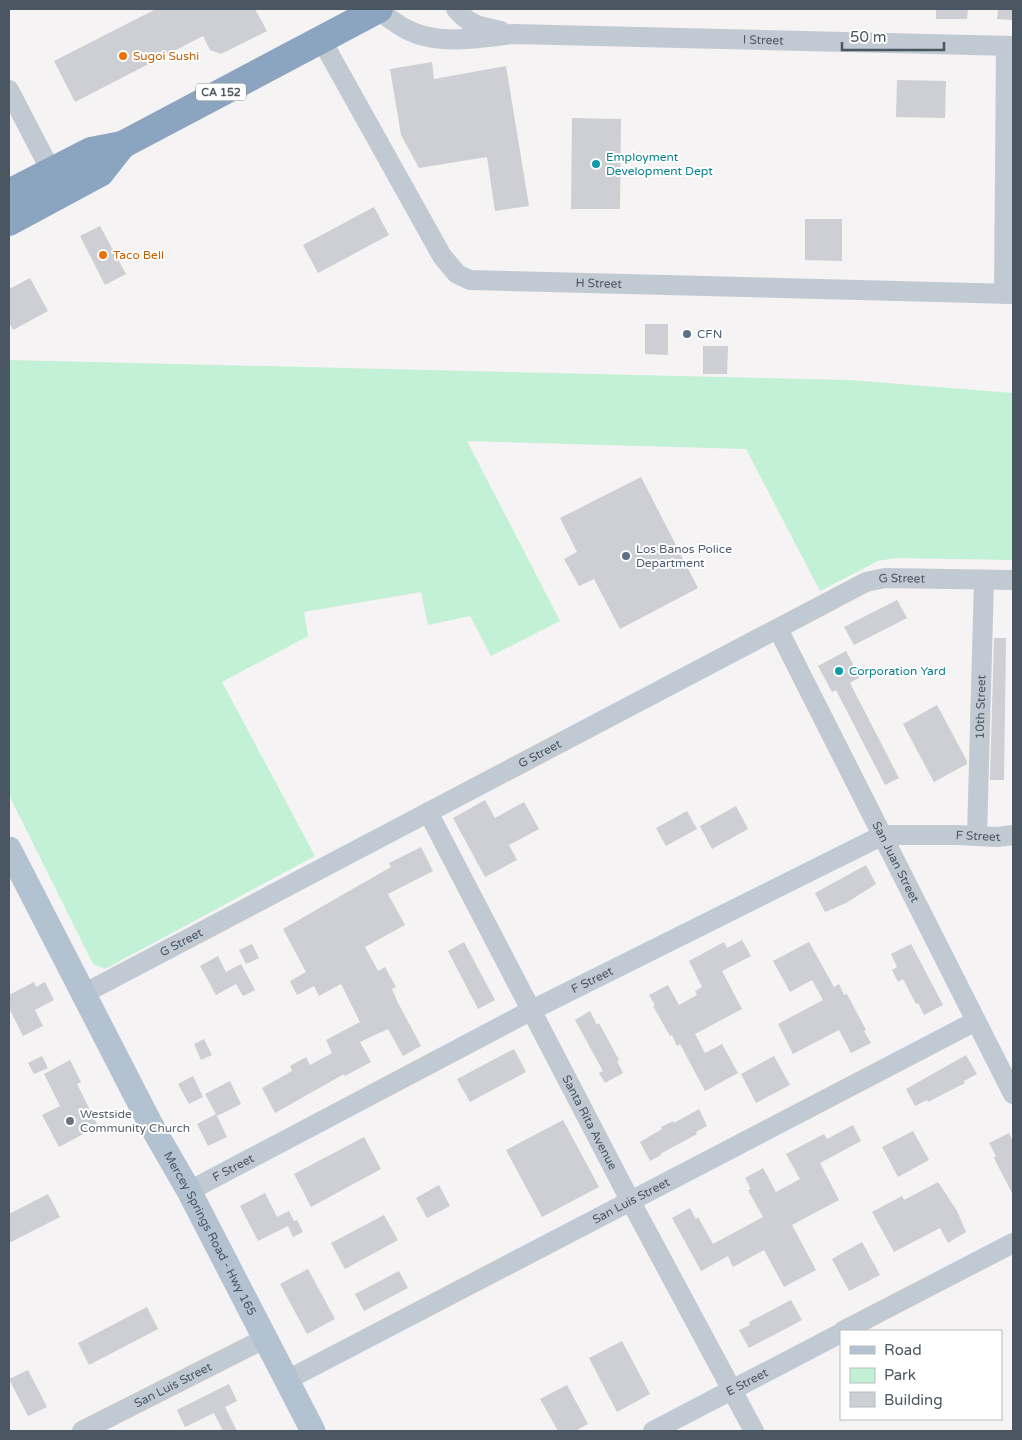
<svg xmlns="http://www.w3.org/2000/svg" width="1022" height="1440" font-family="'Varela Round',sans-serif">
<rect width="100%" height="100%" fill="#f5f3f3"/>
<polygon fill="#c3f1d5" points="9,360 849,380 1013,393 1013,560 895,558 878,561 820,591 746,449 467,441 560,621 491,656 470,616 428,625 421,592 304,612 308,636 222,682 315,856 105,969 93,964 9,795"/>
<g fill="#cdcfd5">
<polygon points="156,9 255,9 267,31 221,54 210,50 203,36 75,102 54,61"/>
<polygon points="936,9 968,9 967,19 936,19"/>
<polygon points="998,9 1013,9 1013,20 997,19"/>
<polygon points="432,62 434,79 506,66 529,206 495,211 487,157 419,168 401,135 390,69"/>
<polygon points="897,80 946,81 945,118 896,117"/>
<polygon points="572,118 621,119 620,209 571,209"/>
<polygon points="374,207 389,235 318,273 303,245"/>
<polygon points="805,219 842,219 842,261 805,260"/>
<polygon points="100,226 126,274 105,285 80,236"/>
<polygon points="30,278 48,311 13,330 9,322 9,289"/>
<polygon points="645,324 668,324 668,355 645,354"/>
<polygon points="703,346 728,346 727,374 703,374"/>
<polygon points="641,477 698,588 620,629 594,579 579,586 564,559 577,552 560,518"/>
<polygon points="897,600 907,618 854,645 844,627"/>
<polygon points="994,638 1006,638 1004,780 990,780"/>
<polygon points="846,651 860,677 850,683 899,778 885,785 836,690 832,692 818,666"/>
<polygon points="937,705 967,761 967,764 934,782 903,724"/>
<polygon points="485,800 495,818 524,802 539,829 509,845 517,860 485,877 453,818"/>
<polygon points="736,806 748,829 712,849 700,826"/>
<polygon points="687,811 697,829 666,846 656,828"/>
<polygon points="421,847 433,871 388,894 405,925 365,947 378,971 385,967 396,987 392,989 397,1001 421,1046 403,1056 388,1029 360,1042 371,1062 345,1076 344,1074 275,1113 262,1088 292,1071 290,1066 306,1057 310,1065 332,1053 326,1040 360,1022 341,984 319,996 314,986 297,995 290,981 306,972 283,929 391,867 389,863"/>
<polygon points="866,865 876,884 846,903 825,912 815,893"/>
<polygon points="742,940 751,956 722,971 742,1009 695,1034 705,1053 722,1044 738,1073 705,1091 680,1044 677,1046 672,1035 670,1036 653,1006 655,1005 649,995 668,985 679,1005 697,995 695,991 702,987 689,961 724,942 727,948"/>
<polygon points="464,942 495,1000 478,1009 448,951"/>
<polygon points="809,942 834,987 839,984 844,995 847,994 866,1030 864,1031 871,1043 851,1053 839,1030 793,1054 778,1024 823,1000 812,980 790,992 773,961"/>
<polygon points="252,944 259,958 246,964 239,950"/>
<polygon points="911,944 943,1005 924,1015 918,1003 916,1004 903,979 898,982 892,970 897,967 891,954"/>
<polygon points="218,956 226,972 241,964 255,990 243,996 236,984 216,995 200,966"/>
<polygon points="34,982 36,987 45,982 54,1000 35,1010 43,1026 23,1036 9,1008 9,995"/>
<polygon points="590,1011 597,1025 599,1023 619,1060 617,1061 623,1073 605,1083 599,1073 603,1071 575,1020"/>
<polygon points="204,1039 212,1055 201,1060 194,1044"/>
<polygon points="514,1049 526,1072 470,1102 457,1079"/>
<polygon points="966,1055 977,1074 964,1081 965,1083 953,1089 928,1102 927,1100 915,1106 906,1089"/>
<polygon points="42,1056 48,1068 34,1074 28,1063"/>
<polygon points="774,1056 790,1085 756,1103 741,1074"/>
<polygon points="70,1060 81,1082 77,1084 98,1126 59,1147 42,1115 60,1106 44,1074"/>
<polygon points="193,1076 203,1097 189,1104 178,1084"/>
<polygon points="230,1081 241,1104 217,1116 205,1094"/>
<polygon points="699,1109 707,1126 696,1132 697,1134 660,1154 661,1155 650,1161 640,1142 662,1129 661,1127 673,1121 674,1123"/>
<polygon points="216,1114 227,1137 208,1146 197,1124"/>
<polygon points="563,1120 599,1187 542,1217 506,1150"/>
<polygon points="853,1125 861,1141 820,1163 839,1200 792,1225 816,1270 784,1287 764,1250 733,1267 728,1256 701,1271 672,1218 690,1208 696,1219 698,1217 713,1244 763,1217 748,1190 751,1189 745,1178 763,1168 776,1192 800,1179 786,1154 824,1134 827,1139"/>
<polygon points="913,1131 929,1160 898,1177 882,1147"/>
<polygon points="1009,1133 1013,1142 1013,1195 994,1158 996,1156 989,1143"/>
<polygon points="364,1137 381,1169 311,1207 294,1174"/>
<polygon points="938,1182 957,1211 966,1232 948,1243 940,1228 894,1252 872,1212 902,1196 904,1200"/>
<polygon points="439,1185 450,1206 427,1218 416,1198"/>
<polygon points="265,1193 277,1217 289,1211 294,1221 297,1220 303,1232 293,1237 288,1226 258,1241 240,1206"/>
<polygon points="48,1194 60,1217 9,1243 9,1214"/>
<polygon points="384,1215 398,1240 345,1269 331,1243"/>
<polygon points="862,1242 880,1275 849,1291 832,1259"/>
<polygon points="308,1269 335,1319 307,1334 280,1284"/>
<polygon points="399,1271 408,1288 364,1311 355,1294"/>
<polygon points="791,1300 802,1320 749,1348 739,1330 750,1325 749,1322"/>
<polygon points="147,1307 158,1329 89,1365 78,1343"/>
<polygon points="622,1341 650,1394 617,1412 589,1358"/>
<polygon points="28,1370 47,1407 28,1416 9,1379"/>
<polygon points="229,1384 237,1401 225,1407 237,1431 223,1431 214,1413 185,1427 177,1410"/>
<polygon points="567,1385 588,1424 575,1431 558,1431 540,1399"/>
</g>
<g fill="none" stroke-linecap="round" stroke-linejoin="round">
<g stroke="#c1cad2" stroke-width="20">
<path d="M456 9C470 26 481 27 501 31"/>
<path id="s1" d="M377 10C387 16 396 24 406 29 436 46 480 38 513 34L1013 46"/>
<path id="s2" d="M321 39 442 256 457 274 470 280 1013 294"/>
<polyline points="9,90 51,171"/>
<polyline points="1004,294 1006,46"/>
<path id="s3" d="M778 629 1013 1094"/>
<path id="s4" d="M428 812 630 1200 754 1431"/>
<path id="s5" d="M977 836 984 580"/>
<path id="s6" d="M83 994 866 582 885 578 1013 580"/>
<path id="s7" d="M189 1191 532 1010 883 835H956L997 837 1013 835"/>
<polyline points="843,1331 1013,1243"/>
<path id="s8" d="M287 1380 976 1021"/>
<path id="s9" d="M82 1431 266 1338"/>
<path id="s10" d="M653 1431 841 1333"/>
</g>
<path stroke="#b3c2d1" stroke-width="25" id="s11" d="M9 849 151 1125 189 1191 313 1431"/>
<g stroke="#8ba5c1" stroke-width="28">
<polyline points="9,193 91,151 122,145 379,9"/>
<polyline points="9,222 100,173 122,145"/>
</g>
</g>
<g fill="#e8710a" stroke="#fff" stroke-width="2">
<circle cx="123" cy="56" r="5"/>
<circle cx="103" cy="255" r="5"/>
</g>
<g fill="#0f9aa8" stroke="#fff" stroke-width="2">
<circle cx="596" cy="164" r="5"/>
<circle cx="839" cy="671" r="5"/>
</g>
<g fill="#5c6f8a" stroke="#fff" stroke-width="2">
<circle cx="687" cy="334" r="5"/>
<circle cx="626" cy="556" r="5"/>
</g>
<circle fill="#6b7280" stroke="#fff" stroke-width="2" cx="70" cy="1121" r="5"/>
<g text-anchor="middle" stroke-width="4" stroke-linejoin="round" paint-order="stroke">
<rect fill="#fff" stroke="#808990" stroke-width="1" x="196" y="83.5" width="50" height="17" rx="4"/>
<g font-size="11" font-weight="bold" fill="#4a5661">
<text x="221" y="96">CA 152</text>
</g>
<g font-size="12" fill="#4a5661" stroke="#fff">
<text dy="4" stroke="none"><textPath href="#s1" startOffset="394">I Street</textPath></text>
<text dy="4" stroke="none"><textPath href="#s2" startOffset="415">H Street</textPath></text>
<text dy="4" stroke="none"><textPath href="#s6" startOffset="921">G Street</textPath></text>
<text dy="4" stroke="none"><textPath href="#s5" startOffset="129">10th Street</textPath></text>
<text dy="4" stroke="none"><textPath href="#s6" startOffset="516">G Street</textPath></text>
<text dy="4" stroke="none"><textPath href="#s7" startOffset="875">F Street</textPath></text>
<text dy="4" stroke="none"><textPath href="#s3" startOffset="261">San Juan Street</textPath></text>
<text dy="4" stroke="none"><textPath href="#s6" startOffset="111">G Street</textPath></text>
<text dy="4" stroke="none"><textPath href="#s7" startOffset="455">F Street</textPath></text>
<text dy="4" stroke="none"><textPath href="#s4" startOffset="350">Santa Rita Avenue</textPath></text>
<text dy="4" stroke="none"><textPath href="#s7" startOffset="50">F Street</textPath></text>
<text dy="4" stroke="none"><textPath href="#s8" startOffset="388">San Luis Street</textPath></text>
<text dy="4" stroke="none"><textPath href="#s11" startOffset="434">Mercey Springs Road - Hwy 165</textPath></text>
<text dy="4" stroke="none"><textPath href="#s10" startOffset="106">E Street</textPath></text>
<text dy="4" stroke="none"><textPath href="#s9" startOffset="102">San Luis Street</textPath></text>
</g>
<g font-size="12" fill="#c56008" stroke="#fff" text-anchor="start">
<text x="133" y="60">Sugoi Sushi</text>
<text x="113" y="259">Taco Bell</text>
</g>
<g font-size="12" fill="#0d838f" stroke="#fff" text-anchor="start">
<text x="606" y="161">Employment<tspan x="606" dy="14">Development Dept</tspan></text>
<text x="849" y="675">Corporation Yard</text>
</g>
<g font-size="12" fill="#4e5e75" stroke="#fff" text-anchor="start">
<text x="697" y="338">CFN</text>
<text x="636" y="553">Los Banos Police<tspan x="636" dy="14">Department</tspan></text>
</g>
<g font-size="12" fill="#5b616d" stroke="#fff" text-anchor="start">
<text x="80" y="1118">Westside<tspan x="80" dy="14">Community Church</tspan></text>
</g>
</g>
<rect width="1022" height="1440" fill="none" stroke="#4a5661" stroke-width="20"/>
<rect x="840" y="1330" width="162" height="90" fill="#ffffff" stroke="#b7bbc0"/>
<rect x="850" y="1346" width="25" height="8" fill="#b3c2d1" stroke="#b7bbc0"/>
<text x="884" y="1355" font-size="15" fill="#4a5661">Road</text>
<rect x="850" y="1368" width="25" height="15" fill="#c3f1d5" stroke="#b7bbc0"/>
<text x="884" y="1380" font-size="15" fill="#4a5661">Park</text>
<rect x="850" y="1392" width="25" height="15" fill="#cdcfd5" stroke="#b7bbc0"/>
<text x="884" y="1405" font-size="15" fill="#4a5661">Building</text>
<path d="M842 42v8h102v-8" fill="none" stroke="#4a5661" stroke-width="2.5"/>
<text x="850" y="42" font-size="15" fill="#4a5661" stroke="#ffffff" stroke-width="4" paint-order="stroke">50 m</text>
</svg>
